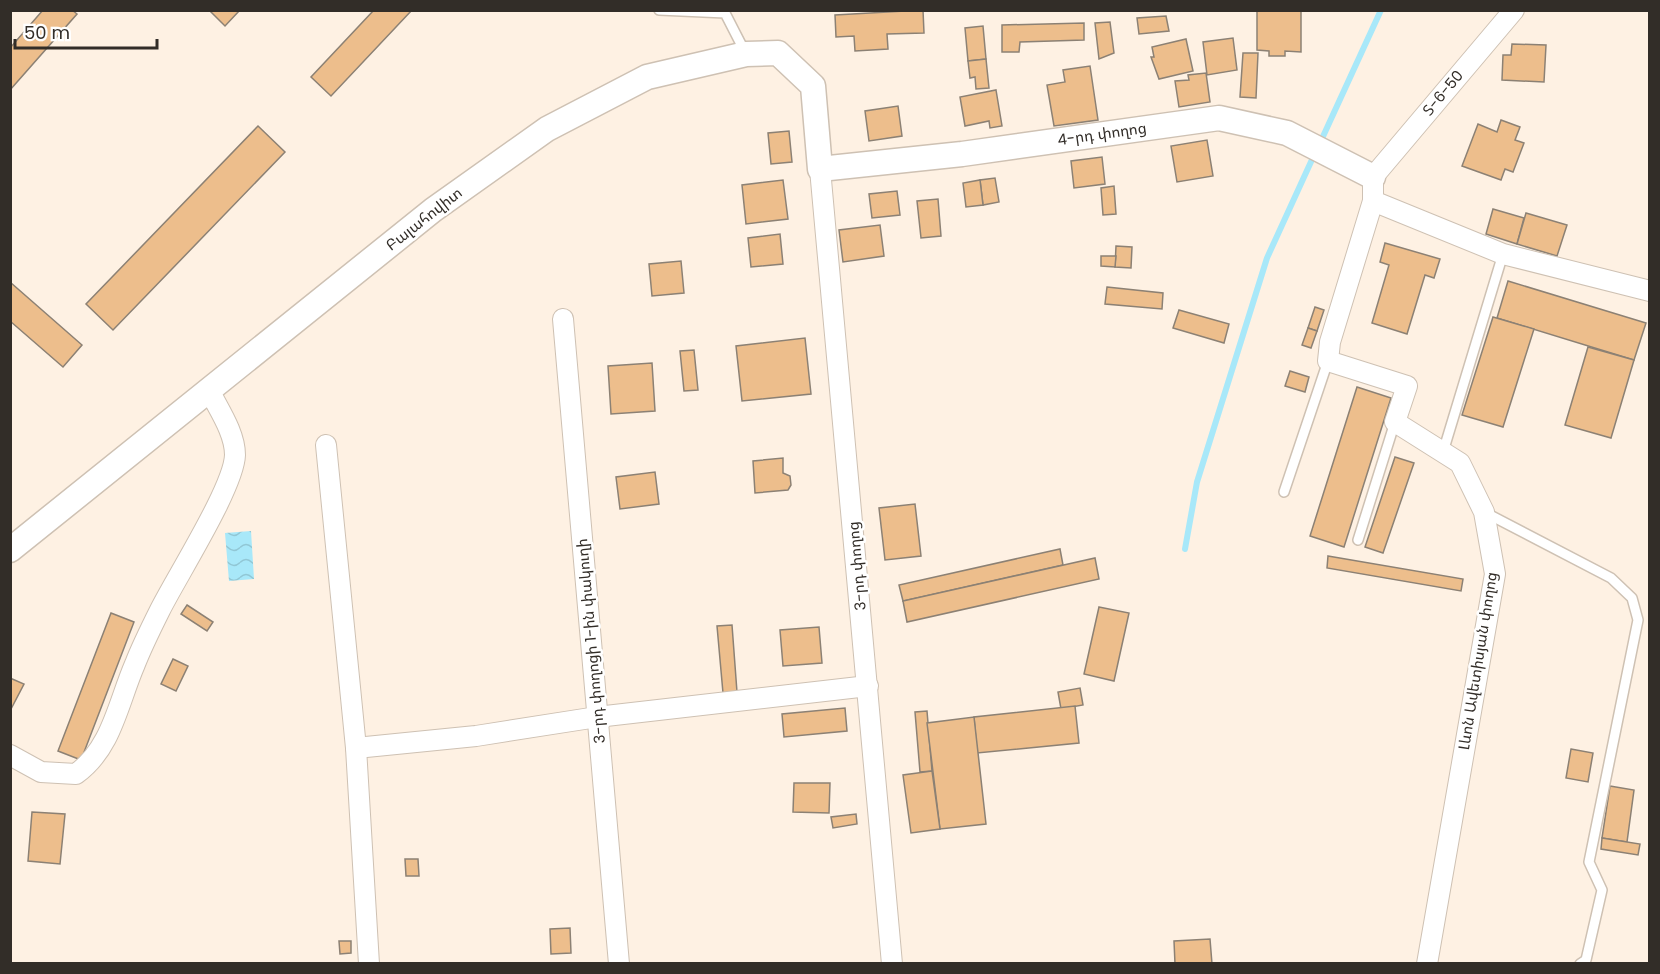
<svg xmlns="http://www.w3.org/2000/svg" width="1660" height="974" font-family="Poppins,'Noto Sans Armenian',sans-serif">
<defs>
<pattern id="water-waves" width="16" height="10" patternUnits="userSpaceOnUse" patternTransform="scale(1.5)"><rect width="16" height="10" fill="#a8e8f9"/><path d="M0 5q4-4 8 0t8 0" fill="none" stroke="#91c7d5"/></pattern>
</defs>
<rect width="100%" height="100%" fill="#fef1e3"/>
<polygon fill="url(#water-waves)" points="251,531 254,579 229,581 225,533"/>
<g fill="none" stroke-linecap="round" stroke-linejoin="round">
<g stroke="#a8e8f9" stroke-width="6">
<polyline points="1320,143 1381,10"/>
<polyline points="1185,549 1197,482 1267,258 1315,153"/>
</g>
</g>
<g fill="#edbe8c" stroke="#8c8174" stroke-width="1.5">
<polygon points="43,10 72,10 77,14 10,90 10,48"/>
<polygon points="209,10 240,10 225,26"/>
<polygon points="374,10 412,10 331,96 311,77"/>
<polygon points="923,10 924,33 887,34 888,49 855,51 854,36 836,37 835,15"/>
<polygon points="1257,10 1301,11 1301,52 1285,51 1285,56 1269,56 1269,51 1257,50"/>
<polygon points="1166,16 1169,31 1139,34 1137,18"/>
<polygon points="1110,22 1114,53 1099,59 1095,23"/>
<polygon points="1084,23 1084,40 1020,42 1019,52 1002,52 1002,25"/>
<polygon points="983,26 986,59 968,61 965,28"/>
<polygon points="1233,38 1237,70 1207,75 1203,42"/>
<polygon points="1186,39 1193,71 1159,79 1151,57 1154,57 1152,47"/>
<polygon points="1512,44 1546,45 1544,82 1502,80 1503,55 1511,55"/>
<polygon points="1243,53 1258,53 1256,98 1240,97"/>
<polygon points="986,59 989,88 976,89 975,77 970,78 968,61"/>
<polygon points="1090,66 1098,120 1054,126 1047,85 1065,82 1063,70"/>
<polygon points="1206,73 1210,102 1179,107 1175,81 1189,80 1188,75"/>
<polygon points="996,90 1002,126 990,128 989,121 965,126 960,97"/>
<polygon points="898,106 902,136 869,141 865,111"/>
<polygon points="1501,120 1520,127 1515,140 1524,143 1513,172 1505,169 1501,180 1462,166 1478,124 1497,132"/>
<polygon points="258,126 285,152 113,330 86,304"/>
<polygon points="789,131 792,162 771,164 768,133"/>
<polygon points="1207,140 1213,176 1177,182 1171,146"/>
<polygon points="1102,157 1105,184 1074,188 1071,161"/>
<polygon points="995,178 999,202 983,205 980,180"/>
<polygon points="783,180 788,219 746,224 742,185"/>
<polygon points="980,180 983,205 966,207 963,183"/>
<polygon points="1114,186 1116,214 1103,215 1101,188"/>
<polygon points="897,191 900,215 872,218 869,194"/>
<polygon points="938,199 941,236 921,238 917,201"/>
<polygon points="1493,209 1524,218 1517,244 1486,234"/>
<polygon points="1526,213 1567,225 1557,256 1517,244"/>
<polygon points="880,225 884,256 843,262 839,230"/>
<polygon points="780,234 783,264 751,267 748,238"/>
<polygon points="1385,243 1440,259 1434,278 1425,275 1407,334 1372,323 1389,265 1380,262"/>
<polygon points="1116,246 1132,247 1131,268 1115,267"/>
<polygon points="1101,256 1116,256 1115,267 1101,266"/>
<polygon points="681,261 684,293 652,296 649,264"/>
<polygon points="1508,281 1646,323 1634,360 1497,318"/>
<polygon points="10,282 82,345 63,367 10,321"/>
<polygon points="1107,287 1163,293 1162,309 1105,304"/>
<polygon points="1315,307 1324,310 1317,331 1308,328"/>
<polygon points="1179,310 1229,324 1224,343 1173,328"/>
<polygon points="1493,317 1534,329 1503,427 1462,415"/>
<polygon points="1308,328 1317,331 1311,348 1302,345"/>
<polygon points="805,338 811,394 742,401 736,346"/>
<polygon points="1588,347 1634,360 1611,438 1565,425"/>
<polygon points="694,350 698,390 684,391 680,351"/>
<polygon points="652,363 655,411 611,414 608,366"/>
<polygon points="1290,371 1309,377 1305,392 1285,386"/>
<polygon points="1357,387 1391,398 1344,547 1310,536"/>
<polygon points="1395,457 1414,463 1383,553 1365,547"/>
<polygon points="783,458 783,473 790,476 791,485 788,490 755,493 753,461"/>
<polygon points="655,472 659,504 620,509 616,477"/>
<polygon points="915,504 921,556 885,560 879,508"/>
<polygon points="1060,549 1063,565 903,601 899,585"/>
<polygon points="1328,556 1463,579 1461,591 1327,568"/>
<polygon points="1095,558 1099,579 907,622 903,601"/>
<polygon points="187,605 213,622 207,631 181,614"/>
<polygon points="1099,607 1129,613 1114,681 1084,674"/>
<polygon points="111,613 134,622 81,760 58,751"/>
<polygon points="732,625 737,692 723,693 717,626"/>
<polygon points="819,627 822,663 783,666 780,630"/>
<polygon points="173,659 188,666 176,691 161,684"/>
<polygon points="10,678 24,684 10,711"/>
<polygon points="1080,688 1083,705 1061,709 1058,692"/>
<polygon points="1075,706 1079,743 977,753 974,717"/>
<polygon points="845,708 847,731 784,737 782,714"/>
<polygon points="927,711 932,771 920,772 915,712"/>
<polygon points="974,717 986,824 940,829 927,723"/>
<polygon points="1571,749 1593,753 1588,782 1566,778"/>
<polygon points="932,771 940,829 911,833 903,775"/>
<polygon points="794,783 830,783 829,813 793,812"/>
<polygon points="1610,786 1634,790 1627,842 1602,838"/>
<polygon points="32,812 65,814 60,864 28,861"/>
<polygon points="856,814 857,824 833,828 831,817"/>
<polygon points="1602,838 1640,844 1638,855 1601,849"/>
<polygon points="405,859 418,859 419,876 406,876"/>
<polygon points="570,928 571,953 551,954 550,929"/>
<polygon points="1210,939 1212,964 1175,964 1174,941"/>
<polygon points="339,941 351,941 351,953 340,954"/>
</g>
<g fill="none" stroke-linecap="round" stroke-linejoin="round">
<defs>
<g id="service">
<polyline points="659,10 725,13 745,52"/>
<polyline points="1443,452 1503,254"/>
<polyline points="1284,492 1328,361"/>
<polyline points="1486,513 1611,578 1632,598 1638,620 1589,862 1602,890 1586,960 1580,964"/>
<polyline points="1358,540 1395,422"/>
</g>
<g id="minor">
<polyline points="820,169 892,964"/>
<polyline points="1373,201 1503,254 1650,291"/>
<polyline points="563,319 619,964"/>
<polyline points="326,445 356,748 369,964"/>
<polyline points="356,748 476,736 597,717 868,686"/>
<path d="M10 755 41 772 76 774C112 748 118 703 135 664 142 646 151 628 160 610 177 576 234 487 235 455 235 433 219 410 210 392"/>
<polyline points="1427,964 1495,574 1484,512 1460,463 1395,422 1407,386 1328,361 1330,342 1373,201 1373,177 1514,10"/>
</g>
<polyline id="tertiary" points="10,550 433,210 547,129 647,77 746,54 778,53 813,86 820,169 962,154 1219,118 1287,133 1373,177"/>
</defs>
<use href="#service" stroke="#cec1b3" stroke-width="12"/>
<use href="#minor" stroke="#cec1b3" stroke-width="22"/>
<use href="#tertiary" stroke="#cec1b3" stroke-width="27"/>
<use href="#service" stroke="#fff" stroke-width="9"/>
<use href="#minor" stroke="#fff" stroke-width="20"/>
<use href="#tertiary" stroke="#fff" stroke-width="24"/>
</g>
<g text-anchor="middle" stroke-width="5" stroke-linejoin="round" paint-order="stroke">
<g font-size="15" fill="#322d28" stroke="#fff">
<text transform="translate(1443 93) rotate(-50)" y="5">Տ-6-50</text>
<text transform="translate(1102 134) rotate(-8)" y="5">4-րդ փողոց</text>
<text transform="translate(424 219) rotate(-38)" y="5">Բալահովիտ</text>
<text transform="translate(857 566) rotate(-95)" y="5">3-րդ փողոց</text>
<text transform="translate(591 641) rotate(-95)" y="5">3-րդ փողոցի 1-ին փակուղի</text>
<text transform="translate(1478 661) rotate(-81)" y="5">Լևոն Ավետիսյան փողոց</text>
</g>
</g>
<rect width="1660" height="974" fill="none" stroke="#322d28" stroke-width="24"/>
<path d="M15 39v9h142v-9" fill="none" stroke="#322d28" stroke-width="3"/>
<text x="24" y="39" font-size="18" fill="#322d28" stroke="#ffffff" stroke-width="4.5" paint-order="stroke">50 m</text>
</svg>
